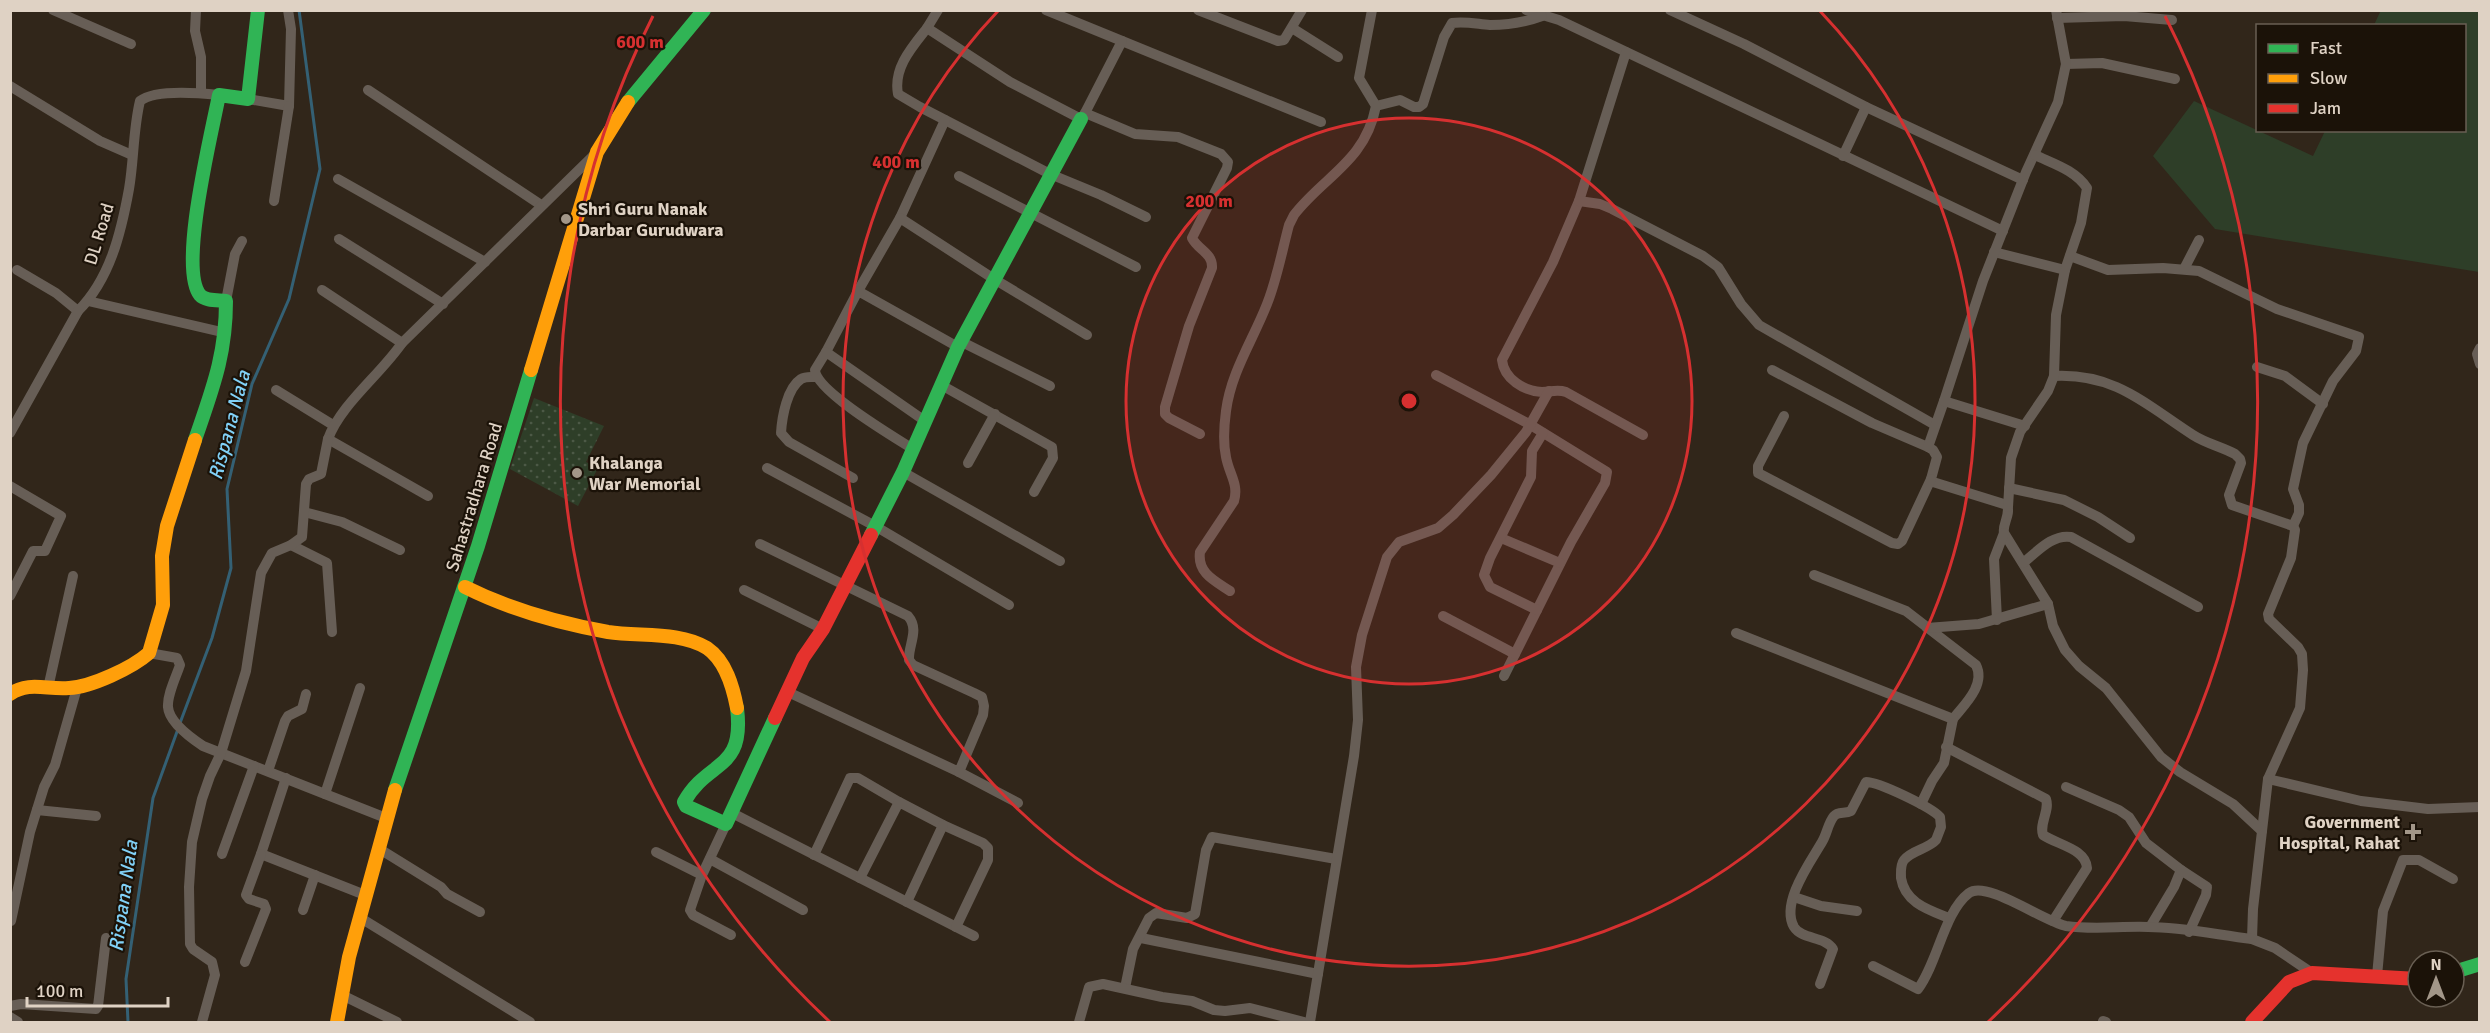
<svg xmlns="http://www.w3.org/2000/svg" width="2490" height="1033" font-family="Signika,sans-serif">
<defs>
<pattern id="park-dots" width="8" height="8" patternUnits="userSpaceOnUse" patternTransform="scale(1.5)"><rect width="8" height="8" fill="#2e3e28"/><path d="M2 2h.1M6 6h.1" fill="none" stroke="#4c5946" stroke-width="1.8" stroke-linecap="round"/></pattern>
</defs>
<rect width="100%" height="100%" fill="#31261a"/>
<polygon fill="#2e3e28" points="2381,10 2479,11 2479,272 2215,229 2153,156 2194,101 2313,156 2325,131 2464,130 2464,26 2374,25"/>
<polygon fill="url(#park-dots)" points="534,398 604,426 586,462 598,468 578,506 510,469"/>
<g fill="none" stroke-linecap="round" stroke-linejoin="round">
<g stroke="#346074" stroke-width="3">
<polyline points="180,723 212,638 231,568 227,489 252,384 289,299 320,169 299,10"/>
<polyline points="128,1022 126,979 153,798 178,729"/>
</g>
<g stroke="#675e56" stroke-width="10">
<polyline points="53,10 131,44"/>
<polyline points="196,10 195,31 201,57 201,93"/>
<path d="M938 10 927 28 1010 82 1081 119 1085 113 1135 134 1178 137 1221 154 1228 162 1227 168 1192 238C1198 250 1213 253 1212 268L1189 326 1165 407V414L1169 418 1200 434"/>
<polyline points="1046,10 1321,122"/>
<polyline points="1198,10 1278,41 1284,40 1302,10"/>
<polyline points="1526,10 1559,20 2003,231"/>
<polyline points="1670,10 1744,44 1866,107 2023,180"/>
<polyline points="2057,18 2124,16 2172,20"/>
<path d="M927 28C912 47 893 68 898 94L920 107 1050 174 1101 195 1146 217"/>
<polyline points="1292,28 1338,57"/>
<path d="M1626 52 1579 201 1553 262 1502 360C1504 379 1524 391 1542 392 1551 392 1557 389 1566 392L1643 435"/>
<polyline points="2066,64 2102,63 2175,79"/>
<polyline points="10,86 100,141 132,155"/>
<polyline points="368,90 541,205"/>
<polyline points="248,99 289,106 291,29 288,10"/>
<path d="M1376 106 1400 100 1414 107H1419L1423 104 1444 37 1452 23C1465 21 1477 24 1490 25 1508 25 1526 22 1542 16"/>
<polyline points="1085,113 1122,41"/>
<polyline points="1843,156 1866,107"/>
<polyline points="959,176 1136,267"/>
<polyline points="338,179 485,262"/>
<polyline points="274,201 289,106"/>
<polyline points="1579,201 1600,204 1612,209 1703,256 1718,267 1741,304 1759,325 1935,425"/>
<polyline points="900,218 945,120"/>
<polyline points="339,239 443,304"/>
<polyline points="1994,252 2065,270"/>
<polyline points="2070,256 2108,270 2163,268 2199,271 2277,309 2359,337 2356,351 2333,381 2303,443 2293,489 2299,505 2299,513 2293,526"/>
<polyline points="2184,269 2199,240"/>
<polyline points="17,270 56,293 78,311"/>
<polyline points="322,290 402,343"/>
<polyline points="858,291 900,218 994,279 1087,335"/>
<polyline points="88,301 226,333"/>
<polyline points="226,301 235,254 242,241"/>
<polyline points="962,342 1050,386"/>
<polyline points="2480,348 2477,354 2480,364"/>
<polyline points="826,352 858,291 958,347"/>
<polyline points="2257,367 2285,376 2323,404"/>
<polyline points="1772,370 1872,423 1928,447"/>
<polyline points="1436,375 1529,424 1607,472 1605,483 1571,542 1504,676"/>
<path d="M2054 376C2115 373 2145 404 2193 435 2205 443 2222 447 2235 454L2240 459 2241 463 2229 495 2232 505 2293 526 2295 530 2291 558 2268 614 2269 619 2298 647 2302 654 2303 670 2300 708 2268 779 2262 831"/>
<path d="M816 377C811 377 806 376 801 379 787 388 782 417 781 433L789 442 853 478"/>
<polyline points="943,386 1052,447 1053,458 1034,492"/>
<polyline points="276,390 333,425"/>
<path d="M1944 401 1928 447 1933 450 1937 457 1931 479 1933 482 2007 505C2011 515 2002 524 2004 533L2048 604 2053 626 2065 650 2079 666 2106 688 2161 757 2180 772 2233 804 2262 831 2253 909 2252 939 2275 948 2312 973"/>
<polyline points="1784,416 1758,466 1758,473 1892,543 1898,544 1902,541 1931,479"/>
<polyline points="2025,426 1944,401 1983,281 2026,172 2058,102 2066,64 2056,10"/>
<path d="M10 433 78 311C110 279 121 233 129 189 134 160 133 130 140 101 155 89 200 93 219 95"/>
<path d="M913 449C894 437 816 391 815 370L826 352 925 421"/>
<polyline points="968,463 995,414"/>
<polyline points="767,468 875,526 1009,605"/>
<polyline points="903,472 1060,561"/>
<polyline points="10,486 61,516 45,551 33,551 10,596"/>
<polyline points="2009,488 2064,500 2098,517 2130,538"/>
<path d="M428 496 328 439C341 404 380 375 402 343L594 155"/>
<path d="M2008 507 2011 458 2020 432 2048 391 2054 376 2056 315 2065 270 2081 223 2087 188C2075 170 2054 164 2035 155"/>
<polyline points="304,512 342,522 400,550"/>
<polyline points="1501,538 1560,563"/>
<path d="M760 544 908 616C920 630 908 645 909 660L913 665 974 693 982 697 984 706 983 715 959 772 788 692"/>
<polyline points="291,545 327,563 332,632"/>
<path d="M2023 563C2037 552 2052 534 2071 537L2198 607"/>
<path d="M1814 575 1906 611 1976 665C1986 685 1964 705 1953 719"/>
<polyline points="744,590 823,629"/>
<path d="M1230 591C1215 581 1197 573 1200 552L1234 501C1239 484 1229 474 1226 457 1223 443 1224 426 1226 411 1231 372 1253 340 1267 304 1277 279 1282 251 1289 225L1294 215C1324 176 1365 162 1376 106L1359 78 1372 10"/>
<polyline points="1537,610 1490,587 1484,575 1490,558 1531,477 1532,451 1543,433"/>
<polyline points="1443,616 1515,654"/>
<polyline points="1997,620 1994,559 2004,533"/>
<polyline points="1927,628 1979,624 2048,604"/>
<polyline points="1736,633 1953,719 1944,763 1932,781 1921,804"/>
<path d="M149 653 177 658 180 665C176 677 167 695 168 707 169 722 191 738 203 746L386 818"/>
<polyline points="48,688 73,576"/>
<path d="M1946 747 2046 799C2050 811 2039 823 2043 835 2058 845 2086 849 2087 868L2053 921"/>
<polyline points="268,771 285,721 288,716 302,709 306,694"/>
<polyline points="959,772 1018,803"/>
<polyline points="286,778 261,854 365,895"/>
<polyline points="2268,779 2361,801 2428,809 2480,807"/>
<polyline points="2066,787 2119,810 2129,817 2146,843 2181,870 2174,887 2150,927"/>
<polyline points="325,794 360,688"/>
<polyline points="37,810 96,816"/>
<polyline points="732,813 974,936"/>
<polyline points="726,824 702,875 690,910 693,915 731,935"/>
<polyline points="378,848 441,887 447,894 480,912"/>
<polyline points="656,852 702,875"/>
<polyline points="222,854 254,766"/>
<polyline points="814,855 850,778 858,778 899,802"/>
<polyline points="710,859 803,910"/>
<polyline points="2181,870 2207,887 2206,895 2189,932"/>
<polyline points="860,878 899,802 943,825 983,843 988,848 988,860 956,927"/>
<polyline points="1794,897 1821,906 1857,911"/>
<polyline points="907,902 943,825"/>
<polyline points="303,910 315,875"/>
<polyline points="359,917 530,1022"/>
<polyline points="11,921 30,832 44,787 55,765 77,688"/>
<polyline points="1141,938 1318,974"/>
<polyline points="245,962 266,909 264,904 249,899 246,895 261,854"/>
<path d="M1873 966 1918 989C1938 962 1944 912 1969 893 1987 880 2044 922 2066 926 2093 930 2121 926 2148 927 2182 927 2218 935 2252 939"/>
<polyline points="2377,976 2383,911 2403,860 2419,860 2453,879"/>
<path d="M1820 984 1833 949C1825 936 1802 940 1794 927 1780 903 1811 861 1822 842 1827 834 1828 823 1834 816 1838 811 1845 814 1851 811L1866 782C1879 782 1931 807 1940 817L1941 827 1936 840C1928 849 1912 850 1904 860 1900 865 1901 872 1901 878 1905 903 1929 910 1949 918"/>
<polyline points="1125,988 1133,949 1149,918 1156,913 1187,918 1195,914 1206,850 1212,837 1336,859"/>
<polyline points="342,995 397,1022"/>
<polyline points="10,1006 21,1004 96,1009 98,1006 106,938"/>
<polyline points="10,1017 18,1022"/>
<polyline points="2103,1021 2106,1022"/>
<polyline points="202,1022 215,975 212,962 193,949 190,944 189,887 192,842 202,799 210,776 221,753 246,671 261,573 272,553 291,545 302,537 306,484 309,479 321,474 328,439"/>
<polyline points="1079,1022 1089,987 1103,984 1162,997 1192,1001 1214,1010 1225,1011 1250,1008 1304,1022"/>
<polyline points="1310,1022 1354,756 1358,720 1356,667 1362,635 1387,557 1399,542 1438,528 1453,515 1491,475 1526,432 1549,391"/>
</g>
<g stroke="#30b455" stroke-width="14">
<polyline points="628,102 704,10"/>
<path d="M195 440C212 390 226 356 226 301 218 300 205 301 200 295 178 268 212 132 219 95L248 99 258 10"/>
<polyline points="871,535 903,472 958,347 1081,119"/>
<path d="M737 708C745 772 708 759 684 802L686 806 726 824 775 718"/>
<polyline points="395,790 478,546 531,370"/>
<polyline points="2454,972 2480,964"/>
</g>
<g stroke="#ff9f0a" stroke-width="14">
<polyline points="531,370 597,152 628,102"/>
<path d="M465 587C511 610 558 623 608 632 640 637 679 631 707 648 726 661 733 687 737 708"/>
<path d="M10 694C29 681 47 690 69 688 91 687 132 668 149 653L163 605 162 556 167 526 195 440"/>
<polyline points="337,1022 349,957 395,790"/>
</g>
<g stroke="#e5322d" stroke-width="14">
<polyline points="775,718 803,658 823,629 871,535"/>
<polyline points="2252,1022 2289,982 2312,973 2418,979"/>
</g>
</g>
<circle cx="1409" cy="401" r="283" fill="#d63030" fill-opacity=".12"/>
<g fill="none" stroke="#d63030" stroke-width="3">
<circle cx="1409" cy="401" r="283"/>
<path d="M1820 11A566 566 0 1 1 998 11"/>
<path d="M830 1022A849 849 0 0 1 653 16M2165 16A849 849 0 0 1 1988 1022"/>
</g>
<g fill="#a29688" stroke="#1b1208" stroke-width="2">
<circle cx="566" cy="219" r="6"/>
<circle cx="577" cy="473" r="6"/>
<path d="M2410 823h6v6h6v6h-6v6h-6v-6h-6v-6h6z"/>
</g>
<g text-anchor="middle" stroke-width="4.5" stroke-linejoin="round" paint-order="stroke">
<g font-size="18" font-weight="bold" fill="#dfd2c4" stroke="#1b1208" text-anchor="start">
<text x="578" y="215">Shri Guru Nanak<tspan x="578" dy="21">Darbar Gurudwara</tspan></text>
<text x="589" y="469">Khalanga<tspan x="589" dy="21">War Memorial</tspan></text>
<text x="2400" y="828" text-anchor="end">Government<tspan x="2400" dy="21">Hospital, Rahat</tspan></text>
</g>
<g font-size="18" fill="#dfd2c4" stroke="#1b1208">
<text transform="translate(99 234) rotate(-73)" y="6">DL Road</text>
<text transform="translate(474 497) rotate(-73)" y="6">Sahastradhara Road</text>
</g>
<g font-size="20" font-style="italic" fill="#81d1f7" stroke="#1b1208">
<text transform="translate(229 425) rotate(-75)" y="7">Rispana Nala</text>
<text transform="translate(123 896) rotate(-82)" y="7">Rispana Nala</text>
</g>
</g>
<circle cx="1409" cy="401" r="9" fill="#d63030" stroke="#1b1208" stroke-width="3"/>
<g font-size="18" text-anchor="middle" font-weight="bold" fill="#d63030" stroke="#1b1208" stroke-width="4.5" stroke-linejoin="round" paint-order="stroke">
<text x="640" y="48">600 m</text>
<text x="896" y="168">400 m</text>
<text x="1209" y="207">200 m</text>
</g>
<rect width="2490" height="1033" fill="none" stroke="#dfd2c4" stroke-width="24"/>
<rect x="2256" y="24" width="210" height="108" fill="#1b1208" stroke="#695f53" stroke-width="1.5"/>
<rect x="2268" y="44" width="30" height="9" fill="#30b455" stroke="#695f53" stroke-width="1.5"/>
<text x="2310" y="54" font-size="18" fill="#dfd2c4">Fast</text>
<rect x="2268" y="74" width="30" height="9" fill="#ff9f0a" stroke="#695f53" stroke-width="1.5"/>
<text x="2310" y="84" font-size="18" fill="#dfd2c4">Slow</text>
<rect x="2268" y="104" width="30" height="9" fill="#e5322d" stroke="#695f53" stroke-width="1.5"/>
<text x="2310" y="114" font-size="18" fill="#dfd2c4">Jam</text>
<g transform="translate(2436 979)"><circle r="28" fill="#1b1208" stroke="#695f53" stroke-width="1.5"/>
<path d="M0-4.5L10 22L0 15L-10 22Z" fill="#a29688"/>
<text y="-9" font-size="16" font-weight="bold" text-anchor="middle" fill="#dfd2c4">N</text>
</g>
<path d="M27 997v9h141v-9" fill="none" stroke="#dfd2c4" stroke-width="3"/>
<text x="36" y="997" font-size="18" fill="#dfd2c4" stroke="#1b1208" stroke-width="4.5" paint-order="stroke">100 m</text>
</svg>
